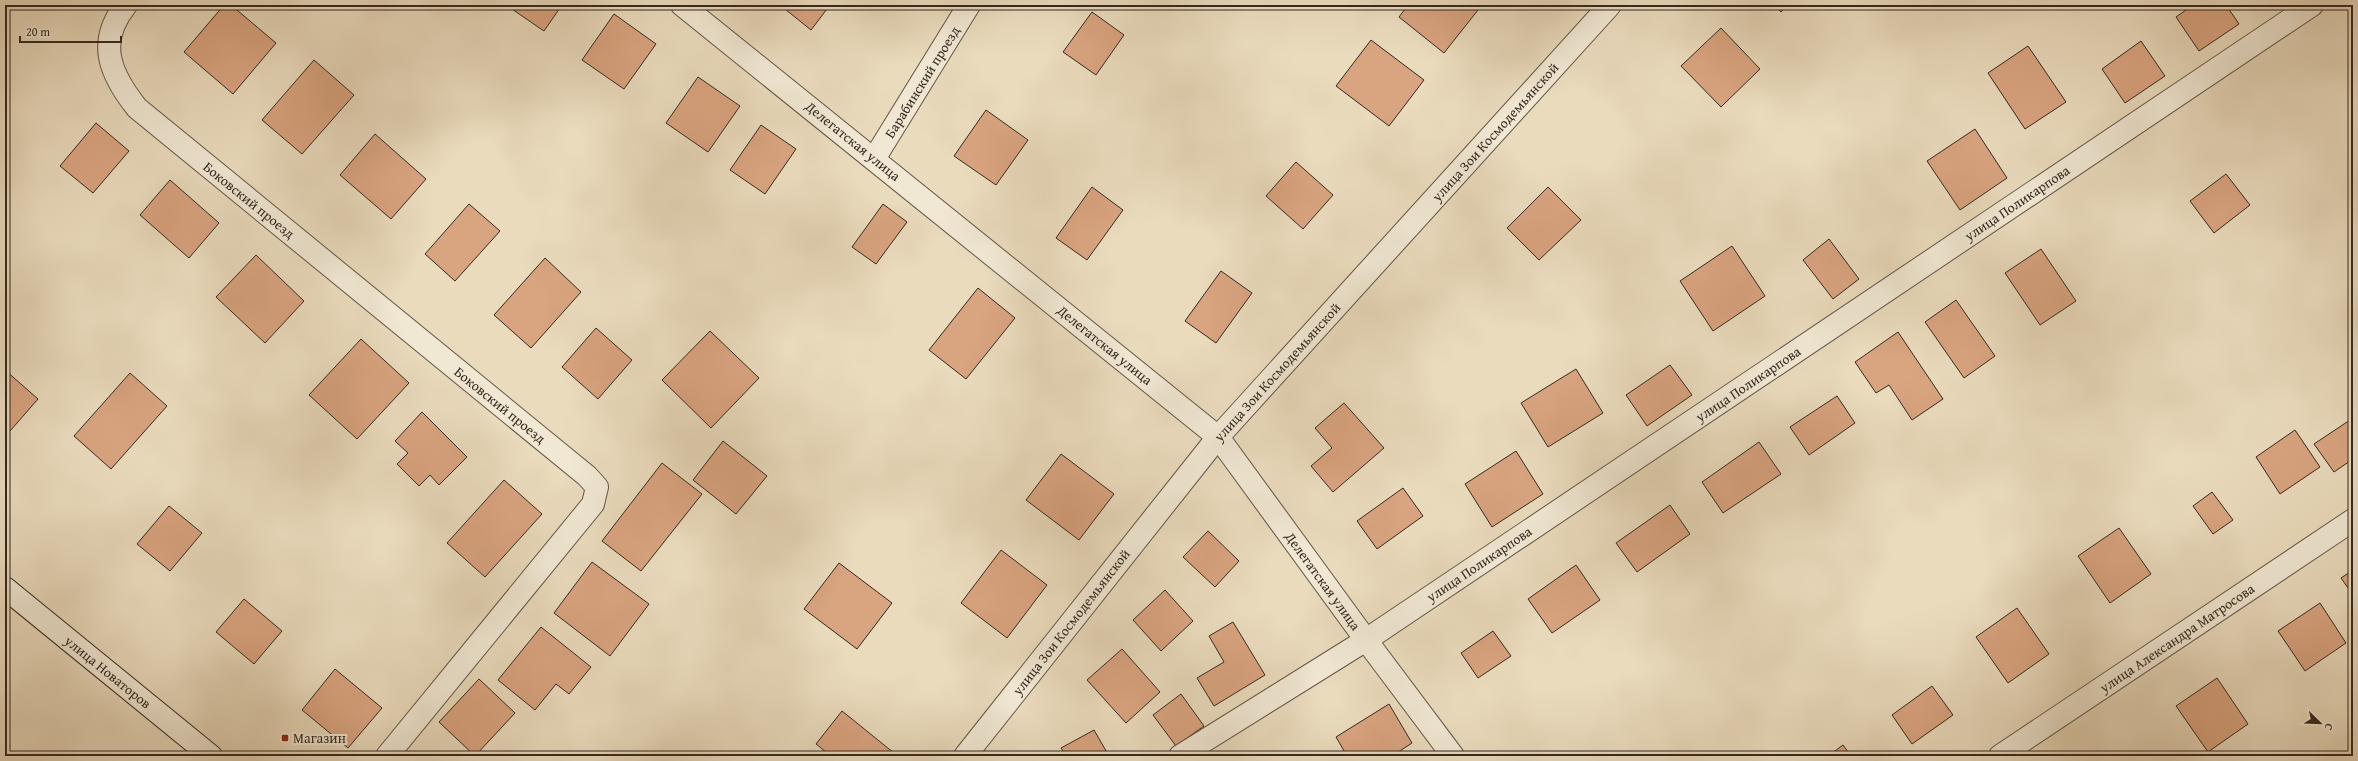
<svg xmlns="http://www.w3.org/2000/svg" width="2358" height="761" font-family="'Gentium Book Plus',serif">
<rect width="100%" height="100%" fill="#eadbbd"/>
<filter id="stains"><feTurbulence type="fractalNoise" baseFrequency=".005" numOctaves="4"/><feColorMatrix values="0 0 0 0 .2 0 0 0 0 .09 0 0 0 0 .02 0 0 0 .5 -.17"/></filter>
<radialGradient id="worn" r=".72"><stop offset=".6" stop-color="#630" stop-opacity="0"/><stop offset="1" stop-color="#630" stop-opacity=".3"/></radialGradient>
<g fill="#d9a480" stroke="#352920">
<polygon points="224,5 231,5 276,43 233,94 184,52"/>
<polygon points="506,5 562,5 544,31"/>
<polygon points="780,5 830,5 811,30"/>
<polygon points="1408,5 1482,5 1444,53 1399,17"/>
<polygon points="1774,5 1787,5 1781,12"/>
<polygon points="2193,5 2226,5 2239,24 2199,51 2176,17"/>
<polygon points="1092,12 1124,35 1096,75 1063,52"/>
<polygon points="614,14 656,44 624,89 582,60"/>
<polygon points="1721,28 1760,69 1721,107 1681,66"/>
<polygon points="1371,40 1424,80 1389,126 1336,86"/>
<polygon points="2141,41 2165,76 2125,103 2102,69"/>
<polygon points="2028,46 2066,102 2025,129 1988,73"/>
<polygon points="314,60 354,95 302,154 262,120"/>
<polygon points="698,77 740,106 708,152 666,123"/>
<polygon points="986,110 1028,140 996,185 954,156"/>
<polygon points="96,123 129,151 93,193 60,166"/>
<polygon points="761,125 796,149 765,194 730,170"/>
<polygon points="1975,129 2007,178 1960,210 1927,161"/>
<polygon points="375,134 426,179 391,219 340,175"/>
<polygon points="1296,162 1333,195 1303,229 1266,196"/>
<polygon points="2226,174 2250,205 2214,233 2190,201"/>
<polygon points="170,180 219,223 189,258 140,215"/>
<polygon points="1092,187 1123,210 1087,260 1056,238"/>
<polygon points="1548,187 1581,220 1539,260 1507,228"/>
<polygon points="469,204 500,231 455,281 425,254"/>
<polygon points="883,204 907,222 876,264 852,247"/>
<polygon points="1829,239 1859,279 1833,299 1803,260"/>
<polygon points="1732,246 1765,296 1713,331 1680,281"/>
<polygon points="2041,249 2076,301 2040,325 2005,273"/>
<polygon points="256,255 304,301 265,343 216,297"/>
<polygon points="545,258 581,292 531,348 494,315"/>
<polygon points="1221,271 1252,293 1216,343 1185,321"/>
<polygon points="978,288 1015,318 966,379 929,350"/>
<polygon points="1956,300 1995,356 1964,378 1925,322"/>
<polygon points="596,328 632,360 598,399 562,367"/>
<polygon points="710,331 759,378 711,428 662,380"/>
<polygon points="1898,332 1943,399 1912,420 1889,385 1876,393 1855,362"/>
<polygon points="361,339 409,383 357,439 309,395"/>
<polygon points="1670,365 1692,395 1647,426 1626,395"/>
<polygon points="1576,369 1603,413 1548,447 1521,403"/>
<polygon points="5,370 38,399 10,431 5,427"/>
<polygon points="130,373 167,406 111,469 74,436"/>
<polygon points="1837,396 1855,423 1809,455 1790,427"/>
<polygon points="1344,403 1384,448 1333,492 1311,466 1332,448 1315,428"/>
<polygon points="422,412 467,457 439,485 430,475 419,486 397,464 408,453 395,441"/>
<polygon points="2353,418 2353,459 2334,472 2314,444"/>
<polygon points="2295,430 2320,467 2280,494 2256,457"/>
<polygon points="723,441 767,476 736,514 693,480"/>
<polygon points="1759,442 1781,474 1723,513 1702,482"/>
<polygon points="1516,451 1543,494 1492,527 1465,484"/>
<polygon points="1061,454 1114,494 1079,540 1026,500"/>
<polygon points="662,463 702,494 641,571 602,541"/>
<polygon points="504,480 542,514 485,577 447,543"/>
<polygon points="1403,488 1423,516 1377,549 1357,521"/>
<polygon points="2212,492 2233,520 2213,534 2193,506"/>
<polygon points="1670,505 1690,534 1637,572 1616,543"/>
<polygon points="169,506 202,533 170,571 137,544"/>
<polygon points="2119,528 2151,574 2110,603 2078,556"/>
<polygon points="1208,531 1239,561 1215,587 1183,557"/>
<polygon points="1001,550 1047,585 1007,638 961,603"/>
<polygon points="592,562 649,604 610,656 554,613"/>
<polygon points="839,563 892,603 857,649 804,609"/>
<polygon points="1576,565 1600,600 1552,633 1528,599"/>
<polygon points="2353,570 2353,595 2341,578"/>
<polygon points="1165,590 1193,621 1161,651 1133,620"/>
<polygon points="244,599 282,631 254,664 216,632"/>
<polygon points="2320,603 2346,643 2305,671 2278,631"/>
<polygon points="2017,608 2049,654 2008,683 1976,637"/>
<polygon points="1233,622 1265,675 1214,706 1197,678 1224,662 1209,636"/>
<polygon points="541,627 591,667 569,694 556,684 535,710 498,680"/>
<polygon points="1493,631 1511,656 1478,678 1461,653"/>
<polygon points="1122,649 1160,692 1126,723 1087,680"/>
<polygon points="335,669 382,708 348,748 302,710"/>
<polygon points="2217,678 2248,724 2208,752 2176,706"/>
<polygon points="479,679 515,713 475,756 439,722"/>
<polygon points="1932,686 1953,715 1912,744 1892,715"/>
<polygon points="1181,694 1204,726 1176,746 1153,715"/>
<polygon points="1389,704 1412,743 1392,756 1347,756 1336,737"/>
<polygon points="842,711 894,753 891,756 831,756 816,744"/>
<polygon points="1094,730 1109,756 1066,756 1061,748"/>
<polygon points="1843,745 1851,756 1828,756"/>
<polygon points="405,750 413,756 401,756"/>
</g>
<g fill="none" stroke-linecap="round" stroke-linejoin="round">
<defs>
<g id="minor">
<path d="M126 5C96 42 110 74 137 108L587 476 597 487 593 504 387 756"/>
<polyline points="682,5 1218,437 1366,640 1453,756"/>
<polyline points="874,159 969,5"/>
<polyline points="965,756 1218,437 1610,5"/>
<polyline points="1180,756 1366,640 2312,5"/>
<polyline points="2000,756 2353,520"/>
</g>
<polyline id="secondary" points="5,588 211,756"/>
</defs>
<use href="#minor" stroke="#625647" stroke-width="24"/>
<use href="#secondary" stroke="#352920" stroke-width="24"/>
<use href="#minor" stroke="#f1e8d4" stroke-width="22"/>
<use href="#secondary" stroke="#f1e8d4" stroke-width="22"/>
</g>
<rect fill="#8f2418" stroke="#f1e8d4" stroke-width="1.5" x="281" y="734" width="8" height="8" rx="2"/>
<g text-anchor="middle" stroke-width="4" stroke-linejoin="round" paint-order="stroke">
<g font-size="14" fill="#352920" stroke="#f1e8d4">
<text transform="translate(922 82) rotate(-58)" y="5">Барабинский проезд</text>
<text transform="translate(1495 132) rotate(-48)" y="5">улица Зои Космодемьянской</text>
<text transform="translate(853 141) rotate(39)" y="5">Делегатская улица</text>
<text transform="translate(249 200) rotate(39)" y="5">Боковский проезд</text>
<text transform="translate(2017 203) rotate(-34)" y="5">улица Поликарпова</text>
<text transform="translate(1105 345) rotate(39)" y="5">Делегатская улица</text>
<text transform="translate(1277 372) rotate(-48)" y="5">улица Зои Космодемьянской</text>
<text transform="translate(1748 384) rotate(-34)" y="5">улица Поликарпова</text>
<text transform="translate(500 405) rotate(39)" y="5">Боковский проезд</text>
<text transform="translate(1479 564) rotate(-34)" y="5">улица Поликарпова</text>
<text transform="translate(1323 581) rotate(54)" y="5">Делегатская улица</text>
<text transform="translate(1071 622) rotate(-52)" y="5">улица Зои Космодемьянской</text>
<text transform="translate(2177 638) rotate(-34)" y="5">улица Александра Матросова</text>
<text transform="translate(108 672) rotate(39)" y="5">улица Новаторов</text>
</g>
<g font-size="14" fill="#352920" stroke="#f1e8d4" text-anchor="start">
<text x="293" y="743">Магазин</text>
</g>
</g>
<rect width="2358" height="761" fill="none" stroke="#eadbbd" stroke-width="20"/>
<rect x="6" y="6" width="2346" height="749" fill="none" stroke="#352920" stroke-width="2"/>
<rect x="10" y="10" width="2338" height="741" fill="none" stroke="#352920"/>
<g transform="translate(2320 723) rotate(113)" stroke="#f1e8d4" stroke-width="3" paint-order="stroke">
<path d="M0-3L7 15L0 10L-7 15Z" fill="#352920"/>
<text y="-6" font-size="11" font-weight="bold" text-anchor="middle" fill="#352920">С</text>
</g>
<path d="M20 36v6h101v-6" fill="none" stroke="#352920" stroke-width="2"/>
<text x="26" y="36" font-size="12" fill="#352920" stroke="#f1e8d4" stroke-width="3" paint-order="stroke">20 m</text>
<rect width="100%" height="100%" filter="url(#stains)"/>
<rect width="100%" height="100%" fill="url(#worn)"/>
</svg>
